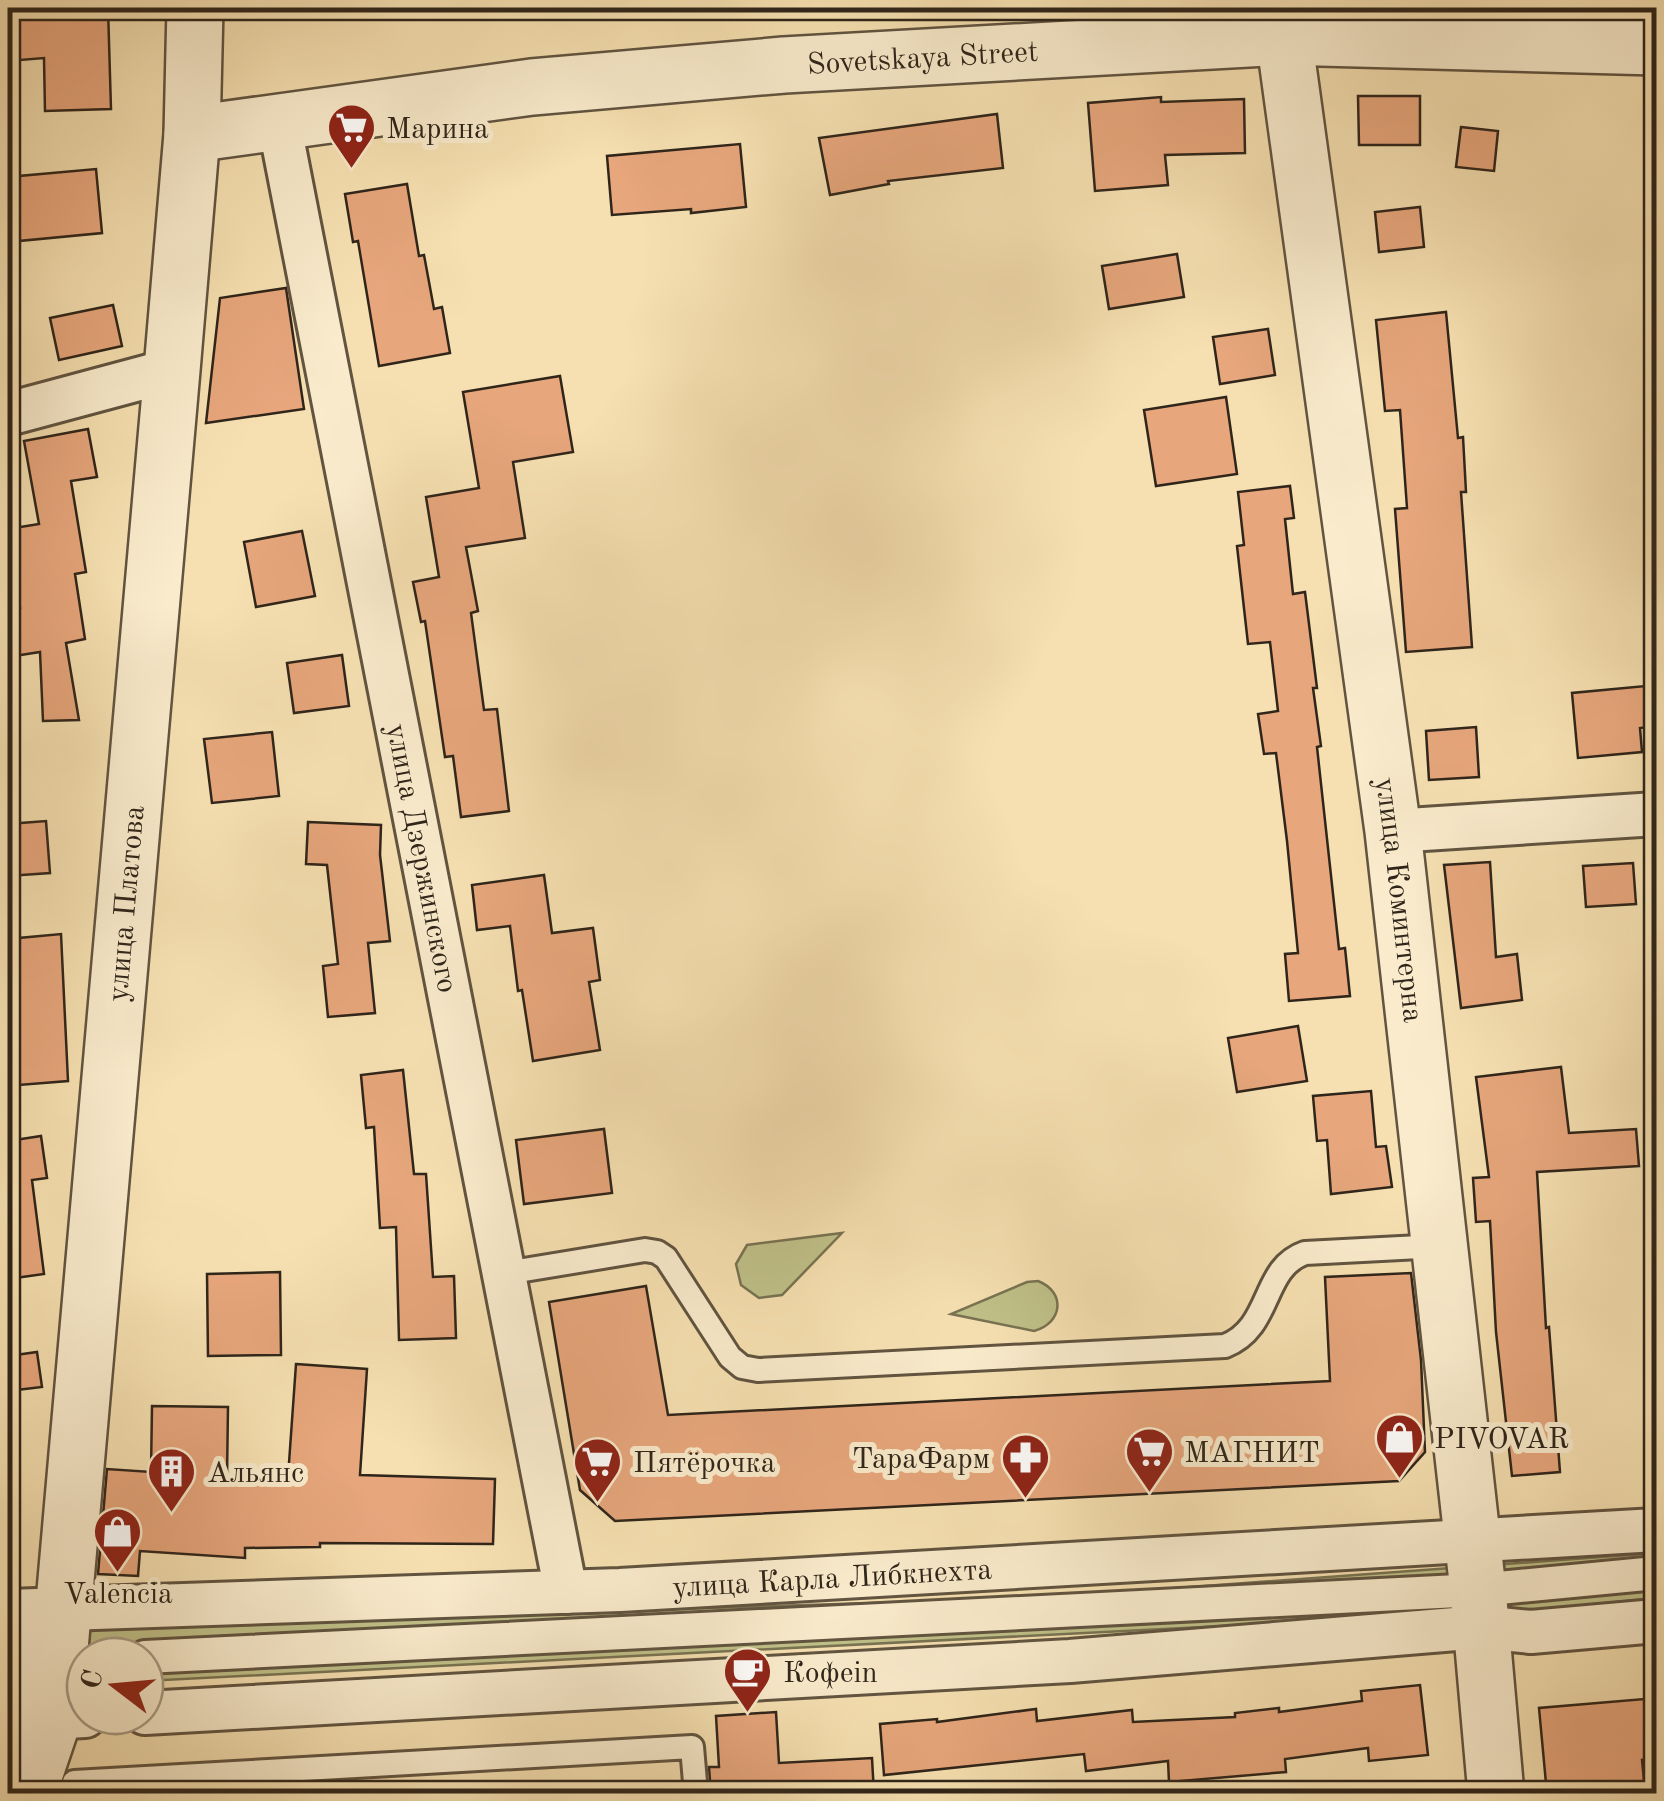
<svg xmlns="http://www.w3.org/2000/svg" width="1664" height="1801" font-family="'Old Standard TT',serif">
<rect width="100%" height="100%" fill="#f6e0b1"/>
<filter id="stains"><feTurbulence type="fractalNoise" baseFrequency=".002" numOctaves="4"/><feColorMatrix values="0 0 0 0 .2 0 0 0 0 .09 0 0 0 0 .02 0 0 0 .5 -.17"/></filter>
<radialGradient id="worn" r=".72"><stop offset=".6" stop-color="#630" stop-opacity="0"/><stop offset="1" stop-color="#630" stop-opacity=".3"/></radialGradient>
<g fill="#c0c189" stroke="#787352" stroke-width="2.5">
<polygon points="842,1233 782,1295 759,1298 741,1285 736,1264 747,1245"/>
<path d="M1038 1281C1066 1292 1063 1323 1034 1331L951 1314 1027 1282Z"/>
<polygon points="1656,1553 1656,1598 1534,1610 145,1681 145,1656 85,1656 85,1684 8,1688 8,1629 1041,1598"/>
</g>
<g fill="#e7a67c" stroke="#2f251a" stroke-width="2.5">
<polygon points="61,8 108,8 111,109 45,111 44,58 8,61 8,17 61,14"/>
<polygon points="1358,96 1420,96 1420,145 1359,145"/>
<polygon points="1161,97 1161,102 1244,99 1245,153 1165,155 1168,185 1095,191 1088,103"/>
<polygon points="997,114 1003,168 888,181 889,184 830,195 819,138"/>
<polygon points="1461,127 1498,131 1494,171 1456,167"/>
<polygon points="740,144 746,207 691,213 691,209 612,215 607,156"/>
<polygon points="96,169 102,233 8,242 8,177"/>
<polygon points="407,184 419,256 424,255 434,309 442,307 450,353 379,366 358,241 353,242 345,194"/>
<polygon points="1420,207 1424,247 1379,252 1375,212"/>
<polygon points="1177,254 1184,297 1109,309 1102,266"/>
<polygon points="286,288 304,409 206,423 220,298"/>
<polygon points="113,305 122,346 59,360 50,318"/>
<polygon points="1446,312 1458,438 1463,437 1466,492 1461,492 1472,647 1406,652 1395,509 1407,508 1400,410 1385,411 1376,320"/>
<polygon points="1268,329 1275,375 1220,384 1213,337"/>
<polygon points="560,376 573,452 513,462 525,538 466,547 478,611 471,613 484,710 497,709 509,811 461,817 453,756 445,757 425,621 421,622 413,582 439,577 426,497 479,488 463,392"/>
<polygon points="1226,397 1237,474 1156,486 1144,410"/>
<polygon points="88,429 97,477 71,481 86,572 75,574 85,639 66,643 79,720 43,721 40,652 8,657 8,610 20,608 8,529 39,524 24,441"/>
<polygon points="1290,486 1294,518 1285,519 1293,594 1305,592 1317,688 1313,688 1321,746 1317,747 1339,949 1345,948 1350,996 1289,1001 1285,954 1298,953 1287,841 1276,753 1264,754 1258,714 1278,711 1270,642 1248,644 1237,546 1244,545 1238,492"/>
<polygon points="302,531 315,596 256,607 244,542"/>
<polygon points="342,655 349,706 294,713 287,663"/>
<polygon points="1656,685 1656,726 1640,728 1642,752 1578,758 1572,693"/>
<polygon points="1476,727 1479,777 1429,780 1426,731"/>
<polygon points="272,732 279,796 212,803 204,739"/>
<polygon points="46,821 50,873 8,876 8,824"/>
<polygon points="308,822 381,825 380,855 390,941 368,943 375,1013 328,1017 323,966 338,964 327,865 306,864"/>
<polygon points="1490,862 1496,957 1517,954 1522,1000 1461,1008 1444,865"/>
<polygon points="1633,863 1636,904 1586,907 1583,866"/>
<polygon points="544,875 552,933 593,928 600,980 589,982 600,1050 533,1061 522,990 518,991 510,926 477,930 472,885"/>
<polygon points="61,934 68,1081 19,1085 8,939"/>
<polygon points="1298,1026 1307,1081 1237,1092 1228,1038"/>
<polygon points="1561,1067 1569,1133 1636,1129 1639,1166 1537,1172 1546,1328 1549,1327 1560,1472 1512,1476 1496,1332 1490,1221 1476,1222 1473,1178 1489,1177 1476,1077"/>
<polygon points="403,1070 414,1174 426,1174 433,1277 454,1276 456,1338 399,1340 396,1227 380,1228 374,1127 366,1128 361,1075"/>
<polygon points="1371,1091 1376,1147 1386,1146 1392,1187 1331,1194 1327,1140 1317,1141 1313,1096"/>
<polygon points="604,1129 612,1193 524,1204 516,1140"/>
<polygon points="41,1136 47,1178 32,1180 44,1274 8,1279 8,1141"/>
<polygon points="280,1272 281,1355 208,1356 207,1274"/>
<polygon points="1411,1273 1421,1360 1425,1452 1399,1481 615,1521 580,1490 549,1302 646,1286 668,1415 1330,1381 1325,1277"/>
<polygon points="37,1352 42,1387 8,1391 8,1356"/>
<polygon points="296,1364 367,1369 360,1475 495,1479 493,1544 320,1543 320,1547 245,1548 245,1558 140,1551 138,1576 98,1574 107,1469 151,1472 152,1406 228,1407 227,1477 288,1477"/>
<polygon points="1420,1685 1428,1755 1369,1761 1368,1748 1285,1759 1286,1772 1169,1782 1168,1761 1086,1771 1084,1754 884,1775 880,1724 937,1719 937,1722 1036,1709 1037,1721 1132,1710 1133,1722 1235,1717 1235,1713 1279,1708 1279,1712 1362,1701 1361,1691"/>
<polygon points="1656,1698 1656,1759 1642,1760 1645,1790 1547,1794 1539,1708"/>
<polygon points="776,1712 779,1763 872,1758 874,1794 711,1794 709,1767 719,1767 716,1716"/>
</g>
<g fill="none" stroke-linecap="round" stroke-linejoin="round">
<defs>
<g id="service">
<path d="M506 1273 645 1250 657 1252 666 1258 730 1357 742 1367 758 1370 1225 1346C1273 1327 1261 1268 1305 1253L1439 1246"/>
<polyline points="74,1794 74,1782 692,1747 696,1794"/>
</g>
<g id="pedestrian">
<polyline points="145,1657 1478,1590 1656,1573"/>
<polyline points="8,1715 21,1661 27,1610"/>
</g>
<g id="minor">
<path id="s1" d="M279 122 566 1592"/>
<polyline points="8,414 172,370"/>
<polyline points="1393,831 1656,814"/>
<path id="s2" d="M8 1611 620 1590 1656 1530"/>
<polyline points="145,1713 1070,1661 1480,1627 1531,1632 1656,1621"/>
<polyline points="8,1720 85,1716"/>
</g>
<g id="tertiary">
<path id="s3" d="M1280 8 1393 831 1478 1590 1496 1794"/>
<path id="s4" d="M192 134 532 87 784 65 1283 37 1656 47"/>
<path id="s5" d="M28 1794 54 1717 172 370 192 134 195 8"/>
</g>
</defs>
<use href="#service" stroke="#615440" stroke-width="28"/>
<use href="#pedestrian" stroke="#615440" stroke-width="38"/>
<use href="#minor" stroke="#615440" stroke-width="48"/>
<use href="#tertiary" stroke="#615440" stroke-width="60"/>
<use href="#service" stroke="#f9ebcc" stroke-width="22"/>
<use href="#pedestrian" stroke="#f9ebcc" stroke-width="32"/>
<use href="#minor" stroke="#f9ebcc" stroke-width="42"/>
<use href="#tertiary" stroke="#f9ebcc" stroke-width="55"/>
</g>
<defs>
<symbol id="supermarket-pin" viewBox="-11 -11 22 30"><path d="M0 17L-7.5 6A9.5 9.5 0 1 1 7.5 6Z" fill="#8f2418" stroke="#f9ebcc"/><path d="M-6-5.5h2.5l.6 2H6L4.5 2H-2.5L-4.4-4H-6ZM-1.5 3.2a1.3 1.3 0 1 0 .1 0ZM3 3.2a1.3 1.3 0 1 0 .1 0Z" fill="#fff"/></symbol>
<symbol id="shop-pin" viewBox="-11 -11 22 30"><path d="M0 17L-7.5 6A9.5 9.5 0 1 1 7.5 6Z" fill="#8f2418" stroke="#f9ebcc"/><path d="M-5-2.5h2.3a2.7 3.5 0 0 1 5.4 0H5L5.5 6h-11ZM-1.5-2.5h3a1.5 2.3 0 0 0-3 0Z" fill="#fff"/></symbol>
<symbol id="pharmacy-pin" viewBox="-11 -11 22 30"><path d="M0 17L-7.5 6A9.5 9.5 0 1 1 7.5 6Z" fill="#8f2418" stroke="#f9ebcc"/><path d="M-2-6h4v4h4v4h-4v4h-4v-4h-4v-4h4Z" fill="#fff"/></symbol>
<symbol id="building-pin" viewBox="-11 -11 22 30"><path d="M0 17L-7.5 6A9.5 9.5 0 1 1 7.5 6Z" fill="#8f2418" stroke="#f9ebcc"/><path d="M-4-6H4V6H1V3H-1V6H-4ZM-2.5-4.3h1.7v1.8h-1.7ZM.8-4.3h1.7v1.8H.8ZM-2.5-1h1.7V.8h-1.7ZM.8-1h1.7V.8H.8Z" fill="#fff"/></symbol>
<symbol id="cafe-pin" viewBox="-11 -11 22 30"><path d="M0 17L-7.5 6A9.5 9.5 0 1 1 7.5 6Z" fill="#8f2418" stroke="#f9ebcc"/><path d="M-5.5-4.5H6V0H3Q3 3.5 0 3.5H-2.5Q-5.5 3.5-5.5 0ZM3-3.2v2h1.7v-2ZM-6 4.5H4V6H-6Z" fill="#fff"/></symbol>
</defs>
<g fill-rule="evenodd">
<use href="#supermarket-pin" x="324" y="100" width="55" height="75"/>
<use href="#shop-pin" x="1372" y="1410" width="55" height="75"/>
<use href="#supermarket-pin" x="1122" y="1424" width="55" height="75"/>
<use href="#pharmacy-pin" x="998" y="1430" width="55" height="75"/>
<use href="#supermarket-pin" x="570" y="1434" width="55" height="75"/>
<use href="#building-pin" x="144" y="1444" width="55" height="75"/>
<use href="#shop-pin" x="90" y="1504" width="55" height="75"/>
<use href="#cafe-pin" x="720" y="1644" width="55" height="75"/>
</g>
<g text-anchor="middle" stroke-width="10" stroke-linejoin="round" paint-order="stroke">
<g font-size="30" fill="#2f251a" stroke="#f9ebcc">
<text dy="10" stroke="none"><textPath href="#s4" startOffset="735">Sovetskaya Street</textPath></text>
<text dy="10" stroke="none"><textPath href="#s1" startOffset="750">улица Дзержинского</textPath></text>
<text dy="10" stroke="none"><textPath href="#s3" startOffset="900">улица Коминтерна</textPath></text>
<text dy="10" stroke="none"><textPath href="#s5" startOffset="898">улица Платова</textPath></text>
<text dy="10" stroke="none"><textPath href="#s2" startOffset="825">улица Карла Либкнехта</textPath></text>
</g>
<g font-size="30" fill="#2f251a" stroke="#f9ebcc" text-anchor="start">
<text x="386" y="138">Марина</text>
<text x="1434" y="1448">PIVOVAR</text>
<text x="1184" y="1462">МАГНИТ</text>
<text x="990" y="1468" text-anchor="end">ТараФарм</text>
<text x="633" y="1472">Пятёрочка</text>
<text x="207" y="1482">Альянс</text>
<text x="118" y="1603" text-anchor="middle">Valencia</text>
<text x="783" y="1682">Кофеin</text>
</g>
</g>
<rect width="1664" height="1801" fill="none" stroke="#f6e0b1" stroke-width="40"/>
<rect x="10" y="10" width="1644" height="1781" fill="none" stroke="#2f251a" stroke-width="5"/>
<rect x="20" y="20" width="1624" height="1761" fill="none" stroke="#2f251a" stroke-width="2.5"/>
<g transform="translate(115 1686) rotate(286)"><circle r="48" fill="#f9ebcc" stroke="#a89c85" stroke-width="2.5"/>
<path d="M0-8L18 38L0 25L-18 38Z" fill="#8f2418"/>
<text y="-15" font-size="28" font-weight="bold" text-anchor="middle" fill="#2f251a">С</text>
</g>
<rect width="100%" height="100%" filter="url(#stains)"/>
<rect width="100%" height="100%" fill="url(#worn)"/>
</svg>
